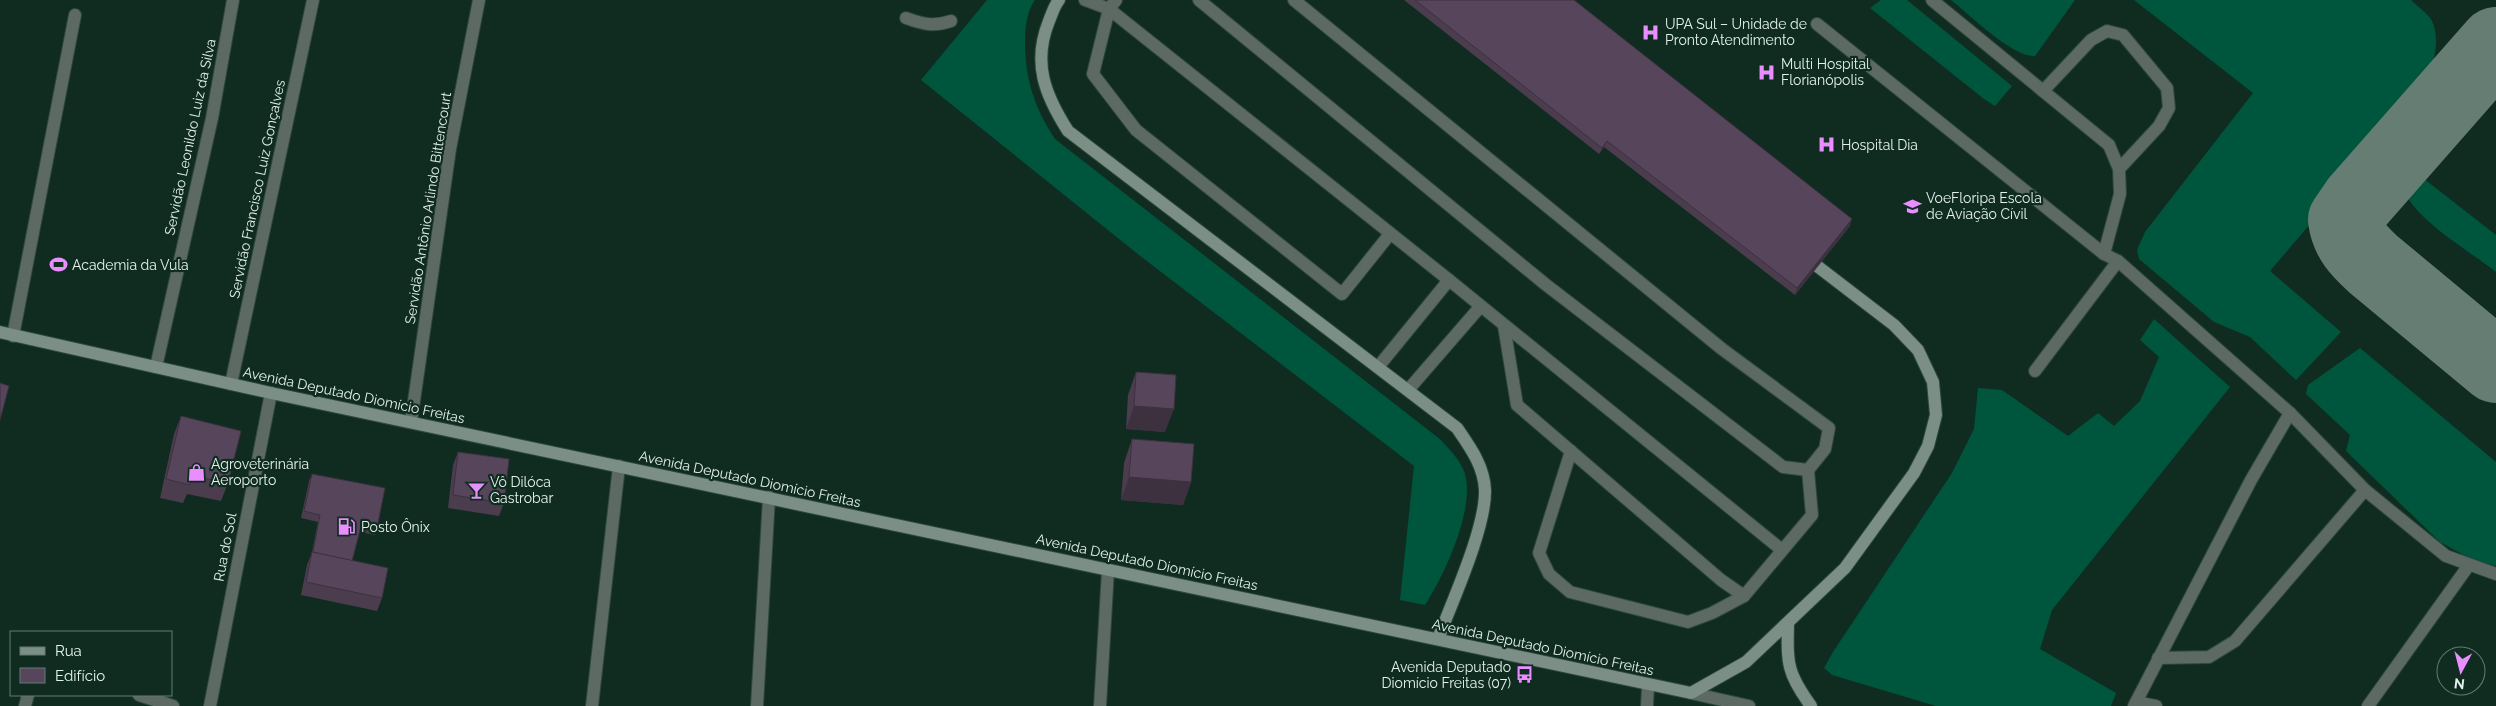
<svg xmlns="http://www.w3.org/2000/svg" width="2496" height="706" font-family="Raleway,sans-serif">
<rect width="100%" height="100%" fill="#102c21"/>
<g fill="#00553d">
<path d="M987 0H1035C1027 11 1025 27 1025 41 1025 78 1034 107 1055 139L1441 440C1450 450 1459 459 1464 471 1477 506 1444 576 1425 605L1400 600 1414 466 1139 255 921 80Z"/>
<polygon points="1881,0 1907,0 2012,86 1995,106 1984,99 1870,8"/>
<path d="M1951 0H2075L2035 56C2013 58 1969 14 1951 0Z"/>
<path d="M2134 0H2411C2417 6 2426 12 2431 19 2443 42 2431 72 2421 94L2270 271 2341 332 2296 380 2250 337 2214 322 2139 259 2137 250 2145 232 2253 93Z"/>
<path d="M2408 171H2414L2496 235V272C2472 253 2423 224 2408 198 2404 192 2403 183 2403 176Z"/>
<polygon points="2154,319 2230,387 2052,610 2040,649 2116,693 2111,706 1936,706 1832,675 1824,668 1833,652 1952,473 1974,429 1978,388 2002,390 2068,436 2098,413 2114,426 2140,401 2159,357 2140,340"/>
<polygon points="2360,348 2496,462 2496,566 2471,559 2440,542 2346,451 2350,435 2306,394 2308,385"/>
</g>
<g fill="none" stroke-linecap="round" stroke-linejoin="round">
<path stroke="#667d74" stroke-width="74" d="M2496 44 2358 201 2345 220C2348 240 2359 251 2373 264L2496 366"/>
<defs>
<g id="lane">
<polyline points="1085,0 1109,9 1116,0"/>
<polyline points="1199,0 1545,284 1783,467 1808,470 1825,449 1829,428 1722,349 1294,0"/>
<polyline points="1932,0 2109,145 2119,169 2120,194 2104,254"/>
<path d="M906 18C922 24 934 27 951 21"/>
<polyline points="1817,24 2104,254 2118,261 2290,413 2365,490 2446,556 2496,574"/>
<polyline points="2043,91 2091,40 2107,31 2123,35 2167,88 2169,108 2159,126 2119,169"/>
<polyline points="1390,234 1342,294 1136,130 1093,74 1109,9 1449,280 1782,550"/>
<polyline points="1504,326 1517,405 1721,580 1744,596 1812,515 1808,470"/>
<polyline points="13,336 75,15"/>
<polyline points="156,367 212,118 233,0"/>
<polyline points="1378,367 1449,280"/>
<polyline points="2035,371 2118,261"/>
<polyline points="231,384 313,0"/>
<polyline points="1408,390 1480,307"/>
<polyline points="411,422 450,149 479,0"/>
<polyline points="1571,451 1539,553 1549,574 1570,592 1688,622 1712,613 1744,596"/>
<polyline points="2158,658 2209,657 2235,641 2365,490"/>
<polyline points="139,695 173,706"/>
<polyline points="2136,702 2156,706"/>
<polyline points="25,706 28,695"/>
<polyline points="757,706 769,497"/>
<polyline points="2134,706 2251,480 2290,413"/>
<polyline points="2368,706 2469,565"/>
</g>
<g id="street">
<polyline points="1691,693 1749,706"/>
<polyline points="210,706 271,393"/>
<polyline points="592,706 619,466"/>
<polyline points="1100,706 1108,570"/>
<polyline points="1647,706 1648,686"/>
</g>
<g id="secondary">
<path d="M1059 0C1054 6 1052 14 1049 21 1032 63 1045 95 1068 131L1457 428C1470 447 1484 466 1485 490 1486 528 1452 602 1438 639"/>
<polyline points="0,332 271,393 1691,693 1746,662 1845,568 1914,473 1928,446 1936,415 1933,382 1918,350 1894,325 1804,256"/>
<path d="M1788 623C1787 664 1787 673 1811 706"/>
</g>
</defs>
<use href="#lane" stroke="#2d483d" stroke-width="14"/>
<use href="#street" stroke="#2d483d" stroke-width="14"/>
<use href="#secondary" stroke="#2d483d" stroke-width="14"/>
<use href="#lane" stroke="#5d6963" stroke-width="12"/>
<use href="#street" stroke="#5d6963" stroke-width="12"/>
<use href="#secondary" stroke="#7b8f86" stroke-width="12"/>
</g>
<g fill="#4b3c4e">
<polygon points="1404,0 1574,0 1850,226 1795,295 1604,147 1599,154"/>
<polygon points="1136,372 1165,432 1126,429 1128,395"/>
<polygon points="181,416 228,483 221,501 187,494 183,503 160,498 174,434"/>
<polygon points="1132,439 1191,482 1183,505 1121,500 1124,463"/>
<polygon points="458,452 504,503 499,516 448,508 453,465"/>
<polygon points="312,474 377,528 375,535 359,532 352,561 382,598 377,611 301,595 307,565 312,552 318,522 301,518 309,481"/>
</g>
<g fill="#3d3140">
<polygon points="1607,141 1604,147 1599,154 1602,148"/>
<polygon points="1852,219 1850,226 1795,295 1797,288"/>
<polygon points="1134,406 1174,409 1165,432 1126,429"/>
<polygon points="1129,477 1191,482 1183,505 1121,500"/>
</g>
<g fill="#57465b" stroke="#3d3140">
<polygon points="1415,0 1574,0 1852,219 1797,288 1607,141 1602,148"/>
<polygon points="1136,372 1176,375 1174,409 1134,406"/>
<polygon points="0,383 9,386 0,420"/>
<polygon points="181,416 241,431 228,483 193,476 190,485 166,479"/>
<polygon points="1132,439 1194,444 1191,482 1129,477"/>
<polygon points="458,452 509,459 504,503 453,495"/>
<polygon points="312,474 385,488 377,528 361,526 352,561 313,552 320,515 304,511"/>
<polygon points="312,552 388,568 382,598 306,582"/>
</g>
<defs>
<symbol id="hospital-bare" viewBox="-9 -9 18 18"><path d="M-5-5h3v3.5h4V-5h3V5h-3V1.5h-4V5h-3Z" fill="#e88eff" stroke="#102c21" stroke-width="2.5" paint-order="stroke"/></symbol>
<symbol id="university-bare" viewBox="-9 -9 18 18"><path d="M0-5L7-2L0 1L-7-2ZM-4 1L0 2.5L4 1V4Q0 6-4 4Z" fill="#e88eff" stroke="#102c21" stroke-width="2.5" paint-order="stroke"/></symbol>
<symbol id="stadium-bare" viewBox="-9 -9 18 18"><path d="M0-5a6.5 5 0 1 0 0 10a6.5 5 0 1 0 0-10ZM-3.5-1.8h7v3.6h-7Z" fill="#e88eff" stroke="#102c21" stroke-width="2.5" paint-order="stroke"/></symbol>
<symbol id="shop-bare" viewBox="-9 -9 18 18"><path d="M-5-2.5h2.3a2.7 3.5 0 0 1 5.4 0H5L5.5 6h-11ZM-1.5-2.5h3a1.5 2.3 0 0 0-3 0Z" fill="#e88eff" stroke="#102c21" stroke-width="2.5" paint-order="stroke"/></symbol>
<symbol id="bar-bare" viewBox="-9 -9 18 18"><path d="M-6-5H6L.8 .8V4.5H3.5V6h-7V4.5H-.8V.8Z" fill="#e88eff" stroke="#102c21" stroke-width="2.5" paint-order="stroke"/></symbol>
<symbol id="fuel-bare" viewBox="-9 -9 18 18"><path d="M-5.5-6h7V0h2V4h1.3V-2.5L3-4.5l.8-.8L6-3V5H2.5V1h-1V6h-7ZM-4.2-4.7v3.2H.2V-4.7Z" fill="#e88eff" stroke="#102c21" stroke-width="2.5" paint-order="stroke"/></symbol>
<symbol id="bus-bare" viewBox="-9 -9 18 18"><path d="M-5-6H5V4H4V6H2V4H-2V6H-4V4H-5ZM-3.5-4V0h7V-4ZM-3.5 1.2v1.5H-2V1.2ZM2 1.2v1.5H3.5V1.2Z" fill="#e88eff" stroke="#102c21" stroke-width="2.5" paint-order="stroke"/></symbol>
</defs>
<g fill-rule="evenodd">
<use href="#hospital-bare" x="1638" y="20" width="25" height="25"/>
<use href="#hospital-bare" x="1754" y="60" width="25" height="25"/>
<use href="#hospital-bare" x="1814" y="132" width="25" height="25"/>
<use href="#university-bare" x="1900" y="194" width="25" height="25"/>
<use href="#stadium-bare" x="46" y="252" width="25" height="25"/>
<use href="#shop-bare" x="184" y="460" width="25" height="25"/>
<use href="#bar-bare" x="464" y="478" width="25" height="25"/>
<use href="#fuel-bare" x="334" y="514" width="25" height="25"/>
<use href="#bus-bare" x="1512" y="662" width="25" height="25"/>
</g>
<g text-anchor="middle" stroke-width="4.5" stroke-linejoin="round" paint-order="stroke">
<g font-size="14" fill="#e2f2eb" stroke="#102c21" text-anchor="start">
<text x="1665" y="29">UPA Sul – Unidade de<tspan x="1665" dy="16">Pronto Atendimento</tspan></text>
<text x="1781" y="69">Multi Hospital<tspan x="1781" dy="16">Florianópolis</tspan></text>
<text x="1841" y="150">Hospital Dia</text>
<text x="1926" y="203">VoeFloripa Escola<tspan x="1926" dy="16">de Aviação Cívil</tspan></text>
<text x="72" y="270">Academia da Vula</text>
<text x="211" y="469">Agroveterinária<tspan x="211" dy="16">Aeroporto</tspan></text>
<text x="490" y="487">Vô Dilóca<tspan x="490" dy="16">Gastrobar</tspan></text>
<text x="361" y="532">Posto Ônix</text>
<text x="1511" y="672" text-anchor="end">Avenida Deputado<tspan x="1511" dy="16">Diomício Freitas (07)</tspan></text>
</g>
<g font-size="14" fill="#e2f2eb" stroke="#102c21">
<text transform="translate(190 137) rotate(-78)" y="5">Servidão Leonildo Luiz da Silva</text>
<text transform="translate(257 189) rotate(-78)" y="5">Servidão Francisco Luiz Gonçalves</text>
<text transform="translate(428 208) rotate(-81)" y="5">Servidão Antônio Arlindo Bittencourt</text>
<text transform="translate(354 395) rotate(12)" y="5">Avenida Deputado Diomício Freitas</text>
<text transform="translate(750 479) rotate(12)" y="5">Avenida Deputado Diomício Freitas</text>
<text transform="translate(225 547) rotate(-79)" y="5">Rua do Sol</text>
<text transform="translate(1147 562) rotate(12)" y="5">Avenida Deputado Diomício Freitas</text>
<text transform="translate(1543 647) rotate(12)" y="5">Avenida Deputado Diomício Freitas</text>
</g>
</g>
<rect x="10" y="631" width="162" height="65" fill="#102c21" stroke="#647b72"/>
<rect x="20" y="647" width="25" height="8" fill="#7b8f86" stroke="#647b72"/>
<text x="55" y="656" font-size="15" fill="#e2f2eb">Rua</text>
<rect x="20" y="668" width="25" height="15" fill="#57465b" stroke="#647b72"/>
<text x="55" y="681" font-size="15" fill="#e2f2eb">Edifício</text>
<g transform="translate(2461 671) rotate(187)"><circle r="24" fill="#102c21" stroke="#647b72"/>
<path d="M0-4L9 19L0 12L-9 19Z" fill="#e88eff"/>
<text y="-8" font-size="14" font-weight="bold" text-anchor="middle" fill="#e2f2eb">N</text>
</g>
</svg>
